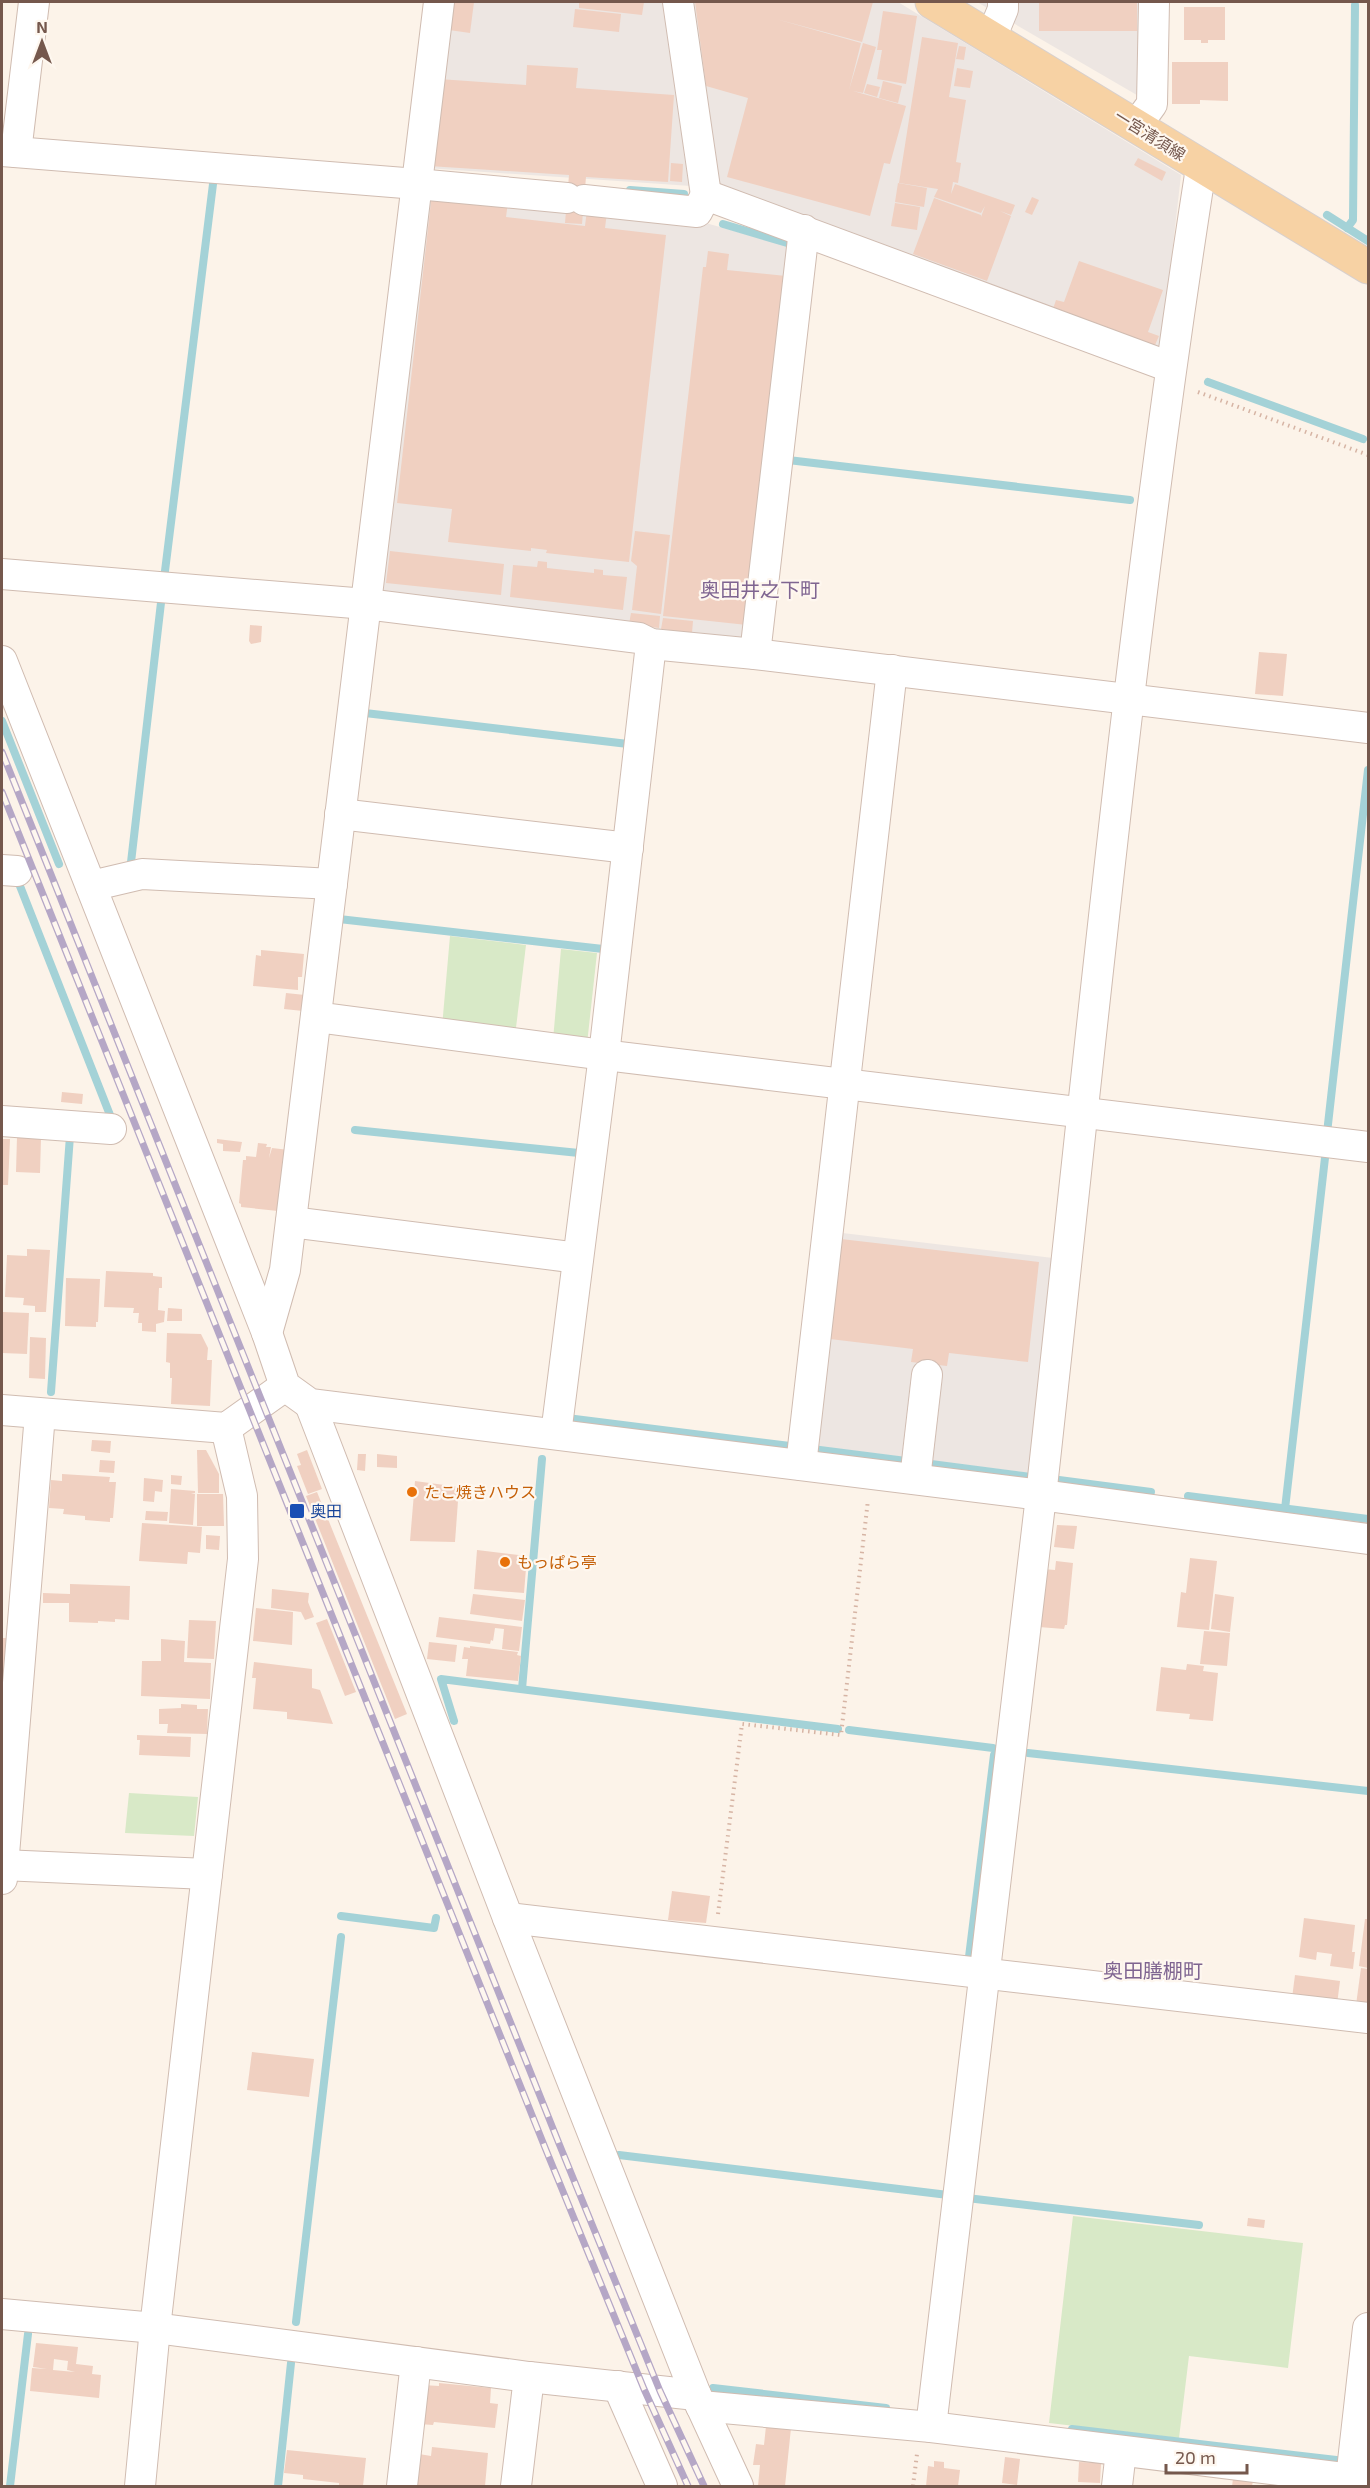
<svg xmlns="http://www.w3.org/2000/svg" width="1370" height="2488" font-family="'Exo 2','Noto Sans JP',sans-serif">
<rect width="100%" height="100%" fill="#fcf3e9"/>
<g fill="#ede6e2">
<polygon points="447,2 670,2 691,186 426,168"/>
<polygon points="694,2 898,2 1181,175 1161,351 716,187"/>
<polygon points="977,2 1143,2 1142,98"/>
<polygon points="427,191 681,216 791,247 745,641 378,598"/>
<polygon points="834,1232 1053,1258 1030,1473 808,1445"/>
</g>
<g fill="#d8e9c7">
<polygon points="450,936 526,945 515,1036 442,1027"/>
<polygon points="561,949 597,953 587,1044 553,1040"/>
<polygon points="129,1793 198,1797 194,1836 125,1833"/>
<polygon points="1073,2216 1303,2243 1288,2368 1189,2356 1179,2438 1049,2423"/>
</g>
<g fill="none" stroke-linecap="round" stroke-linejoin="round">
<g stroke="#a4d2d7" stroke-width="8">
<polyline points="630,190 684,194"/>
<polyline points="1327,215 1368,241"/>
<polyline points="723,224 794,245 794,248"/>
<polyline points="1347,228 1353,220 1355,5"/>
<polyline points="1208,382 1363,439"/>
<polyline points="788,460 1130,500"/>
<polyline points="164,579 214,176"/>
<polyline points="365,713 628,744"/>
<polyline points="2,721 59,864"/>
<polyline points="130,871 162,594"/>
<polyline points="12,881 18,881 110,1115"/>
<polyline points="339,919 603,949"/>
<polyline points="355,1130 579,1153"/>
<polyline points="1327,1133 1368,770"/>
<polyline points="51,1392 70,1136 74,1136"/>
<polyline points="567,1418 798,1447"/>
<polyline points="812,1449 906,1461"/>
<polyline points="931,1464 1031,1477"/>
<polyline points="1059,1480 1151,1492"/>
<polyline points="1188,1496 1368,1519"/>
<polyline points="1285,1509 1326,1149"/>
<polyline points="522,1689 542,1459"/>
<polyline points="454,1721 441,1679 838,1729"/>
<polyline points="849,1730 993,1748"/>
<polyline points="1028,1753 1368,1791"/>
<polyline points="341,1916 434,1928 436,1918"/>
<polyline points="968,1965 994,1755"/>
<polyline points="619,2155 948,2195"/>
<polyline points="967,2198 1199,2225"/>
<polyline points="296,2322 341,1937"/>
<polyline points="713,2388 886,2408"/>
<polyline points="1072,2429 1345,2461"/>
<polyline points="10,2486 28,2334"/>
<polyline points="278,2486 291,2363"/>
</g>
</g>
<g fill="#f0d0c1" fill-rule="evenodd">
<polygon points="452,2 474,2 470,33 449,30"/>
<polygon points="579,2 644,2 642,15 579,8"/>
<polygon points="695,2 873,2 862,42 776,19 861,43 849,90 863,43 876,47 863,93 853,91 906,106 890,164 884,163 870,216 727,177 748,98 706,86"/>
<rect x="1039" y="2" width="98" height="29"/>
<polygon points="1184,7 1225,7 1225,40 1208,40 1208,43 1201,43 1201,40 1184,40"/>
<polygon points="575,9 621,14 619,32 573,27"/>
<polygon points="883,11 917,16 906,84 877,79 882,50 877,50"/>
<polygon points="922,37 958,43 949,97 966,100 956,162 961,163 958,183 953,182 951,194 955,184 1015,205 1011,215 1000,211 1011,216 987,281 913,254 934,198 981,215 981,217 985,206 981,213 934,197 938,189 899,183"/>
<polygon points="959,46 966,47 964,60 956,59"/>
<polygon points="1172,62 1228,62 1228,101 1200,100 1200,104 1172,104"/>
<polygon points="527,65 578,68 576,88 674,95 668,182 586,177 582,224 565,223 569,175 429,166 439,79 526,85"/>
<polygon points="957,68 973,71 970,88 954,86"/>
<polygon points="883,81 902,86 898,103 879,98"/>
<polygon points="867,84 880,87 877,97 864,93"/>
<polygon points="1138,158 1166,172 1162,181 1134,165"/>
<polygon points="671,163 683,164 682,182 670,181"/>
<polygon points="898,183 927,188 924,207 895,202"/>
<polygon points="432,193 508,202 506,217 585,226 587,210 607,212 605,228 666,235 629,562 546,553 547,550 531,548 531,551 448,542 452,509 397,503"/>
<polygon points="1032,197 1039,200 1032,215 1025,212"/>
<polygon points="895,203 920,207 917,230 891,226"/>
<polygon points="708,251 729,254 727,270 786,276 747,625 663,616 703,267 706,267"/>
<polygon points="1079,261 1163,290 1148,332 1159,336 1155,345 1053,309 1056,300 1064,302"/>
<polygon points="635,531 670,535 661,614 632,610 637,566 631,561"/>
<polygon points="390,551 504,564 501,595 386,583"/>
<polygon points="538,561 547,562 547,568 594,573 594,569 603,570 603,575 627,577 623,610 510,597 513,565 537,567"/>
<polygon points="631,613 660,616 659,628 629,624"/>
<polygon points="663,618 693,621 692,633 661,629"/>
<polygon points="250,625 262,626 261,642 251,644 249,641"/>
<polygon points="1259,652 1287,654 1283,696 1255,694"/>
<polygon points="261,950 304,954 302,977 298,977 298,990 253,986 256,955 261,956"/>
<polygon points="286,993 305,995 303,1011 284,1009"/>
<polygon points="62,1092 83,1094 82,1104 61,1102"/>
<polygon points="17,1137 41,1138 40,1173 16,1172"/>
<polygon points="2,1139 10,1139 8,1185 2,1185"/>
<polygon points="217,1139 242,1142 240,1152 223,1151 223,1144 217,1143"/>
<polygon points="258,1143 267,1144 266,1147 271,1147 269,1158 272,1148 289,1150 288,1159 283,1159 278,1211 241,1207 241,1204 239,1203 243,1160 246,1160 246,1156 256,1157"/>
<polygon points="841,1239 1039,1262 1028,1362 949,1353 947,1366 911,1362 913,1349 830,1339"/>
<polygon points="27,1249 50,1250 46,1312 35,1312 35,1306 23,1305 24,1298 5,1297 7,1255 27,1256"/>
<polygon points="106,1271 153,1273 153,1276 162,1277 162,1288 159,1288 158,1310 165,1311 164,1322 156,1324 156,1332 142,1331 142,1323 138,1323 139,1313 133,1313 134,1308 104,1307"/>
<polygon points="66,1278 100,1279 98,1322 96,1322 96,1327 65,1326"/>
<polygon points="168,1308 182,1309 182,1321 167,1321"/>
<polygon points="3,1312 29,1313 27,1354 2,1353"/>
<polygon points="167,1333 201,1334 208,1348 207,1360 212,1360 210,1406 171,1404 172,1378 170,1378 170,1363 166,1362"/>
<polygon points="30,1337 46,1338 45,1379 29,1378"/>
<polygon points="92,1440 111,1441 110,1453 91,1451"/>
<polygon points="197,1450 206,1450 219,1474 219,1493 198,1493"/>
<polygon points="307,1450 322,1489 308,1494 297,1466 301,1465 297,1454"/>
<polygon points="358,1454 366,1454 365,1471 357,1470"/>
<polygon points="377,1454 397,1456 397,1468 377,1467"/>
<polygon points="100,1460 115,1461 114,1473 99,1472"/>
<polygon points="62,1474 110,1477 109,1482 116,1482 113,1518 110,1518 110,1522 85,1520 85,1516 63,1514 64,1509 49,1508 51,1480 62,1481"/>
<polygon points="171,1475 182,1476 181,1485 171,1484"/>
<polygon points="144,1478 163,1480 162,1492 155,1491 154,1502 143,1501"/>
<polygon points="415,1481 459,1487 455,1542 410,1541"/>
<polygon points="171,1489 195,1491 195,1493 191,1493 195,1494 193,1525 169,1523"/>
<polygon points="317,1492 407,1714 395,1719 306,1496"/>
<polygon points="197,1494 223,1494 224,1526 197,1526"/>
<polygon points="146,1511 168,1512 167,1521 145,1520"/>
<polygon points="142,1523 202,1527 200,1553 188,1552 187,1564 139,1561"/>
<polygon points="1057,1525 1077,1526 1074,1549 1054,1547"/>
<polygon points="206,1535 220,1536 219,1550 206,1549"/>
<polygon points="477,1550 527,1556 524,1593 474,1589"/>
<polygon points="1190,1558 1217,1561 1209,1630 1177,1627 1181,1592 1186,1593"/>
<polygon points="1056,1561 1073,1563 1067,1625 1065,1625 1064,1629 1039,1627 1043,1569 1055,1570"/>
<polygon points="70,1584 130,1586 129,1620 115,1619 115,1622 98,1621 98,1623 69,1622 69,1603 43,1603 43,1593 70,1594"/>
<polygon points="272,1589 309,1593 308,1602 314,1617 305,1620 301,1612 271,1608"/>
<polygon points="473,1594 525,1600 522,1621 470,1614"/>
<polygon points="1215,1594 1234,1597 1230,1632 1211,1629"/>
<polygon points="256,1608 293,1612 292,1645 253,1641"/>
<polygon points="439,1617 522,1627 519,1651 502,1649 504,1629 495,1628 493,1641 491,1640 490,1644 436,1637"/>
<polygon points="327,1619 356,1692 345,1696 316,1623"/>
<polygon points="189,1620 216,1621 214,1659 187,1658"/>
<polygon points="1204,1631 1230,1633 1227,1666 1200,1664"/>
<polygon points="2,1638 6,1638 4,1674 2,1674"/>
<polygon points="161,1639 185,1641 184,1662 211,1663 210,1699 141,1696 142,1661 161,1661"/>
<polygon points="429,1642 457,1645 455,1662 427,1659"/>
<polygon points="470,1646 518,1652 517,1655 521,1656 518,1681 466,1676 468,1659 462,1659 464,1647 470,1648"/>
<polygon points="254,1662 312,1669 312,1688 320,1690 333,1724 287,1719 287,1712 253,1709 256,1678 252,1678"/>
<polygon points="1187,1664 1204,1666 1203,1671 1218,1673 1213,1721 1189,1719 1190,1714 1156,1711 1161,1667 1186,1670"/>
<polygon points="181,1704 197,1705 197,1709 208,1709 207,1734 167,1733 168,1724 159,1724 159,1709 181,1708"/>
<polygon points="137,1735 191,1737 190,1757 139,1755 140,1740 137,1740"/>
<polygon points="672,1891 710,1896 706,1923 668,1920"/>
<polygon points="1304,1918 1355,1925 1352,1952 1355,1952 1353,1969 1330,1966 1332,1954 1317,1952 1316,1960 1299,1957"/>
<polygon points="1365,1919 1368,1919 1368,1968 1359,1966"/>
<polygon points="1361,1968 1368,1969 1368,2007 1356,2005"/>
<polygon points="1295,1975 1340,1981 1337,2004 1292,1998"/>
<polygon points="252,2052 314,2059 309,2097 247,2090"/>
<polygon points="1248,2218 1265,2220 1264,2228 1247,2226"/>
<path d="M36 2343 78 2347 76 2364 93 2366 92 2374 101 2375 99 2398 30 2391 32 2368 47 2369 33 2367ZM54 2359 68 2361 67 2370 75 2372 53 2370Z"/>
<polygon points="439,2383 491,2388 490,2403 498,2404 495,2428 434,2422 433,2425 419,2424 423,2385 439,2386"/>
<polygon points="766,2426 791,2428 785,2486 758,2486 760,2465 753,2465 756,2444 764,2445"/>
<polygon points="432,2447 488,2453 485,2486 415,2486 419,2454 431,2456"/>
<polygon points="287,2450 366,2458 363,2486 339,2486 339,2483 303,2479 303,2475 284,2473"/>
<polygon points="1005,2457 1020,2459 1017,2485 1002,2483"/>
<polygon points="934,2461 944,2462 944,2468 960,2470 958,2486 926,2486 928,2466 934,2467"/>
<polygon points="1079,2462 1101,2463 1100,2483 1078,2482"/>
<polygon points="1233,2479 1253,2481 1252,2486 1232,2486"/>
</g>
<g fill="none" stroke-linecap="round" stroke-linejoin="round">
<defs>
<g id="minor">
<polyline points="678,2 706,195"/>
<polyline points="991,38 1003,9 1003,2"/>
<polyline points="1136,126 1152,104 1154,2"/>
<polyline points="2,151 417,184 567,198"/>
<polyline points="16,152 34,2"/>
<polyline points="584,200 697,212 706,195 1170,367"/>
<polyline points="2,574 366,604 639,638 651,644 755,654 1368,728"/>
<polyline points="755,654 804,230"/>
<polyline points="2,661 267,1333 285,1386 310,1404 1041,1495 1368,1539"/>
<polyline points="340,814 628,848"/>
<polyline points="2,870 17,871"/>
<polyline points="91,886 142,874 332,884"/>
<polyline points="316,1017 604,1055 1368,1147"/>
<polyline points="2,1121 111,1129"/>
<polyline points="291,1222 578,1258"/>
<polyline points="267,1333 285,1270 439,2"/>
<polyline points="310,1404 508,1918 696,2395 738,2486"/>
<polyline points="2,1410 226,1428 285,1386"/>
<polyline points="556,1434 604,1055 651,644"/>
<polyline points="801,1465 892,670"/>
<polyline points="915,1479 927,1375"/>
<polyline points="2,1865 207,1874"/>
<polyline points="2,1879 40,1414"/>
<polyline points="508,1918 1368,2018"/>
<polyline points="2,2314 155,2328 529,2377 696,2395"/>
<polyline points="618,2386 662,2486"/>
<polyline points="701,2406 931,2427 1368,2481"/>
<path d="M931 2427C968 2117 1007 1807 1041 1496 1090 1053 1132 608 1201 168"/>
<polyline points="1351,2479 1368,2328"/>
<polyline points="140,2486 155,2328 243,1559 242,1496 226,1428"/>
<polyline points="402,2486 416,2362"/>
<polyline points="516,2486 529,2377"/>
<polyline points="1117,2486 1121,2451"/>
</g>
<polyline id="major" points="932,2 1368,267"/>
</defs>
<use href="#minor" stroke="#d0bcb1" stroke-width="32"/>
<use href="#major" stroke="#d8d0cd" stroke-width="35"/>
<g stroke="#d6b4a4" stroke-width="4" stroke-dasharray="1.5 4.5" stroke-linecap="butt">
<polyline points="1198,392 1368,455"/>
<polyline points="718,1914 742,1724 841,1735 868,1500"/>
<polyline points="913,2486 917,2454"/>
</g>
<use href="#minor" stroke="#fff" stroke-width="30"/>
<use href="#major" stroke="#f7d2a4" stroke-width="33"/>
<defs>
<g id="rail">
<polyline points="2,752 560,2146 660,2391 704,2486"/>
<polyline points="2,792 546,2150 644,2389 688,2486"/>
</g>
</defs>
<use href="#rail" stroke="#b5a7c6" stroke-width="7"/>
<use href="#rail" stroke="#fef7ef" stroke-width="4.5" stroke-dasharray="14" stroke-linecap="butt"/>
</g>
<g fill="#e8710a" stroke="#fef7ef" stroke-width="2">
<circle cx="412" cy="1492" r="6"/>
<circle cx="505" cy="1562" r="6"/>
</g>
<rect fill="#1a4fb4" stroke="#fef7ef" stroke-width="2" x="289" y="1503" width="16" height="16" rx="3"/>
<g text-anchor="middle" stroke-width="4.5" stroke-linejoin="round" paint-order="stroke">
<g font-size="16" fill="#75584d" stroke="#fef7ef">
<text transform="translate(1150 135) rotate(32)" y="6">一宮清須線</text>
</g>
<g font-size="16" fill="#c56008" stroke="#fef7ef" text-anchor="start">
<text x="424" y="1498">たこ焼きハウス</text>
<text x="517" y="1568">もっぱら亭</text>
</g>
<g font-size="16" fill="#164399" stroke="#fef7ef" text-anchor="start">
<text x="310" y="1517">奥田</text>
</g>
<g font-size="20" fill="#7f6591" stroke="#fef7ef">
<text x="760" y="597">奥田井之下町</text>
<text x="1153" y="1978">奥田膳棚町</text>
</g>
</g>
<rect width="1370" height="2488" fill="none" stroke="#75584d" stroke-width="6"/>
<g transform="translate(42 42)" stroke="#fef7ef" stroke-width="4.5" paint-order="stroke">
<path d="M0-4.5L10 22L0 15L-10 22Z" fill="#75584d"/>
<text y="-9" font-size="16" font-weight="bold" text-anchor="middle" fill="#75584d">N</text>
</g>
<path d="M1166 2464v9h81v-9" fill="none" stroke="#75584d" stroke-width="3"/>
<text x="1175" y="2464" font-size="18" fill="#75584d" stroke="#fef7ef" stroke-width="4.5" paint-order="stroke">20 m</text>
</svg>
